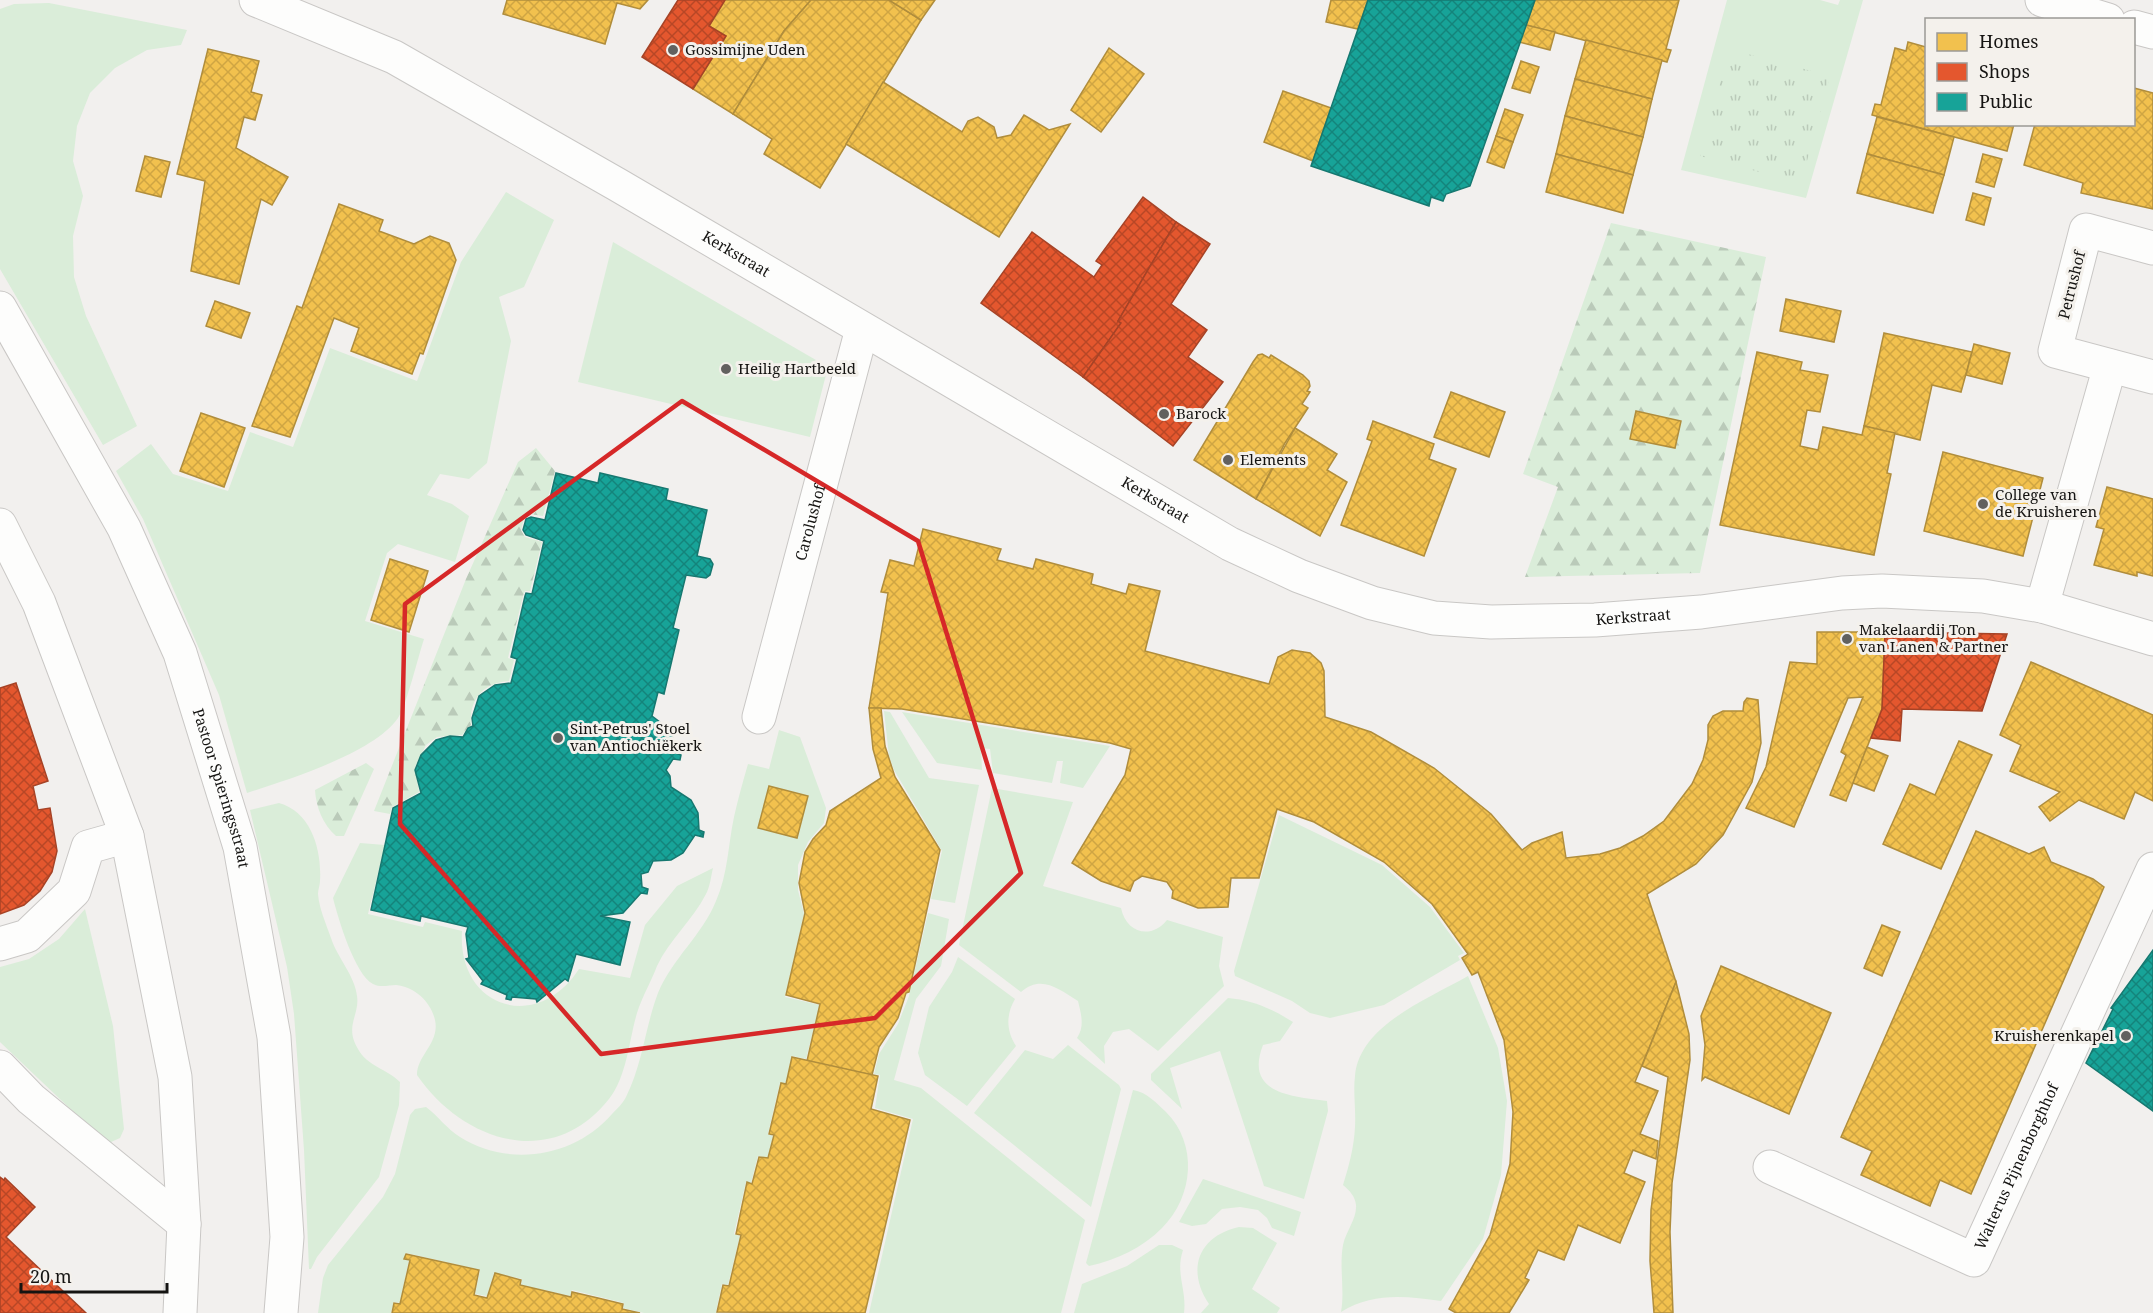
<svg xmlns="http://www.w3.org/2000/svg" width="2153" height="1313" font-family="'Noto Serif',serif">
<defs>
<pattern id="forest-firs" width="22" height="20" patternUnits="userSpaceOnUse" patternTransform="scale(1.5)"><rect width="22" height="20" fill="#daedd9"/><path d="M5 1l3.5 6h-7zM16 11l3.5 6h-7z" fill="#bacab9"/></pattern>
<pattern id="park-tufts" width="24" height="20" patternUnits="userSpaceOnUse" patternTransform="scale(1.5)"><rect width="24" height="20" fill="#daedd9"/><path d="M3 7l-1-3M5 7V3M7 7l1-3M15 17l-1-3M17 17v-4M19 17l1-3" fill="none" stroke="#bacab9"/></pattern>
<pattern id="homes-cross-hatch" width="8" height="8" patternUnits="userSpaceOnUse" patternTransform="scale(1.5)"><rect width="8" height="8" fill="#f2c14e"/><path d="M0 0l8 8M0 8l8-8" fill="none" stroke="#cfa543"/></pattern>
<pattern id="shops-cross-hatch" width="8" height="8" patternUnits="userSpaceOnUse" patternTransform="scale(1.5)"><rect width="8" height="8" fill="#e4572e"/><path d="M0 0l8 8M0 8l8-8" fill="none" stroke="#b84726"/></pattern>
<pattern id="public-cross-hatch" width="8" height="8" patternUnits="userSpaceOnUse" patternTransform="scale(1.5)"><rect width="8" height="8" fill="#17a398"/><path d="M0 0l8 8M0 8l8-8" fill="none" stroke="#14847b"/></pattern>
</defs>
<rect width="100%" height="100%" fill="#f2f0ee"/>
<g fill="#daedd9">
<polygon points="1727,0 1820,0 1838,5 1840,0 1863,0 1806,198 1681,170"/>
<polygon points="49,3 187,30 181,45 147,50 115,68 90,93 77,126 73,161 83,196 73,236 74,277 86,316 137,426 103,445 0,269 0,9 14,4"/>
<path d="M506 192 554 220 524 287 499 297 511 341 487 463 469 479 440 474 427 495 452 504 469 516 455 562 398 544 387 553 365 621 424 639C418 657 407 704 398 718 374 753 287 780 247 793L219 695 143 519 116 471 151 444 173 474 228 491 250 432 293 447 330 348 417 381 461 262Z"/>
<polygon points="613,242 828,367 810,437 578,382"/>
<polygon points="884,711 890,712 929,778 979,785 955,903 931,899 942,851 894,770 889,756"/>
<polygon points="902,712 1110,746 1083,788 1060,783 1063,761 1057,761 1052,783 993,773 990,749 981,748 982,770 937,763"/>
<path d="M779 730 800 737 826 808 824 823 808 842 798 865V890L804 914 785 997 820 1005 806 1059 792 1056 786 1083H780L768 1134 773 1136 768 1158 758 1156 751 1183 746 1182 734 1234 740 1236 728 1285 722 1284 716 1312 719 1313H644L623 1308 624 1303 572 1290 570 1296 521 1285 522 1279 494 1273 487 1296 475 1294 480 1270 406 1253 404 1259 409 1260 400 1303 394 1302 391 1313H318L323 1278 328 1265 383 1197 395 1174 410 1115 415 1109 426 1107C438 1116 447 1129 460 1137 509 1168 575 1157 612 1114 617 1109 623 1103 626 1097 643 1063 645 1027 658 993 672 959 703 934 716 901 728 874 728 845 734 817 738 799 743 781 748 764L769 769Z"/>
<path d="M992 788 1073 802 1043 886 1121 908C1126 933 1151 940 1167 920L1223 937 1219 966 1224 986 1158 1051 1129 1029 1113 1032 1104 1046 1105 1064 1077 1038C1085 1026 1081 1014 1078 1001 1059 989 1041 974 1021 992L959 945Z"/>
<path d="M279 803C311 812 322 849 320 881 320 885 318 889 318 894 319 908 326 924 331 938 337 957 355 976 357 996 360 1015 344 1026 358 1049 367 1066 387 1069 400 1082L399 1105 379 1177 317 1257 311 1269H309L304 1150 294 1014 287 967 250 810Z"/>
<polygon points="1279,815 1382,865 1430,907 1464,953 1458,956 1460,960 1384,1005 1330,1018 1310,1013 1292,1001 1235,976 1234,971"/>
<path d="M360 843 385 845 368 914 423 927 425 922 462 931C457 1008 537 1034 579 969L630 978 645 925 677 886 713 868C711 876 710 887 706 894 693 920 669 940 657 966 651 982 642 997 637 1013 629 1040 627 1076 609 1099 552 1171 463 1142 417 1075 417 1055 440 1043 435 1020 431 1002 415 987 396 985 389 985 381 988 373 984 355 975 338 918 333 898Z"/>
<polygon points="85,909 113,1026 124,1129 120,1138 111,1142 102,1139 0,1042 0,967 29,959 59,939"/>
<polygon points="928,913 949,919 941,966 916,999 894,1080 921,1088 1085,1220 1061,1313 869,1313 913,1119 875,1108 880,1075 874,1074 879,1054 898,1024 909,996"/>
<path d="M958 957 1015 999C1006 1014 1006 1031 1016 1046L967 1106 925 1075 918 1053 929 1007 952 972Z"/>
<path d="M1468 976 1498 1048 1507 1101 1501 1175 1483 1239 1441 1301C1406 1296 1373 1292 1341 1312 1345 1290 1339 1268 1343 1245 1346 1231 1357 1219 1356 1205 1355 1196 1350 1191 1343 1185 1349 1166 1354 1147 1355 1127 1356 1110 1353 1092 1355 1076 1359 1025 1430 998 1468 976Z"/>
<path d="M1228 998C1253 1000 1272 1009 1293 1022L1280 1041 1263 1045C1244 1094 1292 1096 1327 1101L1328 1111 1304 1199 1264 1186 1220 1051 1170 1068 1182 1109 1151 1080V1074Z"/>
<polygon points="1068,1045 1119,1085 1121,1089 1091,1207 974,1113 1025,1050 1053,1059"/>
<path d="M1133 1090C1147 1092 1156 1103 1166 1112 1198 1144 1194 1196 1162 1228 1142 1248 1117 1260 1089 1266L1086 1263Z"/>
<polygon points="1203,1179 1301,1212 1294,1236 1272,1228 1267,1218 1258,1210 1240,1207 1222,1209 1206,1224 1192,1226 1179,1222"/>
<path d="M1239 1227 1253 1228 1277 1243 1252 1289 1280 1308 1277 1313H1201L1209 1304C1186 1270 1198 1236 1239 1227Z"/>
<path d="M1159 1245H1172L1183 1250C1175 1273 1187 1290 1184 1313H1074L1082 1284 1127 1266Z"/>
</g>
<g fill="url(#forest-firs)">
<polygon points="1611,223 1766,257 1700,573 1525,577 1558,487 1523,474"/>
<path d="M536 448 555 471 543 516 529 514 524 518 521 530 525 537 542 542 530 591H525L523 596 508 658 514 660 509 681C484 683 469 698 471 725L462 735 437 737 426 745 415 767 419 792 392 807 390 814 374 811 466 579 518 462Z"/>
<path d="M366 763 374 769 344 836H336C323 825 316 807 315 790Z"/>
</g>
<polygon fill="url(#park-tufts)" points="1729,49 1830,76 1801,183 1700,156"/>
<g fill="url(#homes-cross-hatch)" stroke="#b08d3c" stroke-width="1.5">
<polygon points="507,0 648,0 640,9 617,3 605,44 503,14"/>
<polygon points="725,0 811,0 784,31 733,114 693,89 726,36 709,26"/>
<polygon points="811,0 889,0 921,20 820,188 764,154 772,139 733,114 784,31"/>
<polygon points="889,0 935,0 921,20"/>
<polygon points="1331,0 1368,0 1358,29 1326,22"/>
<polygon points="1535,0 1679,0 1666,49 1671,50 1667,62 1526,25"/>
<polygon points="1526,25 1555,32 1550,50 1519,42"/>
<polygon points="1586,40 1662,60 1652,99 1575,79"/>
<polygon points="1908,42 1926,47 1926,124 2014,124 2007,151 1872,115 1875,104 1881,105 1895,48 1906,51"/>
<polygon points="1109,48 1144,74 1101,132 1071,110"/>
<polygon points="208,49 259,61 251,92 262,95 255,120 244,117 236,148 288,177 272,205 261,199 239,284 191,271 205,181 177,174"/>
<polygon points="1521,61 1539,67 1530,93 1512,88"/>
<polygon points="1575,79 1652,99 1643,137 1565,116"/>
<polygon points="883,82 962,132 968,121 978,117 994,127 997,138 1011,135 1024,115 1049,130 1070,124 999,237 846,144"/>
<polygon points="2134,88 2153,93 2153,209 2081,193 2083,183 2024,165 2035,124 2134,124"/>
<polygon points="1283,91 1331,108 1313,161 1264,142"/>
<polygon points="1505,109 1523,115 1513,142 1496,136"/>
<polygon points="1565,116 1643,137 1633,175 1556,154"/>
<polygon points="1877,117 1954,137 1944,175 1867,154"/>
<polygon points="1496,136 1513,142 1504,168 1487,162"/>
<polygon points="1556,154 1633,175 1623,213 1546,192"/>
<polygon points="1867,154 1944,175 1933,213 1857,193"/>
<polygon points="1983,154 2002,159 1994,187 1976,182"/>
<polygon points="145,156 170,162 161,197 136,191"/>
<polygon points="1973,193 1991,198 1984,225 1966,220"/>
<polygon points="339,204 383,220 379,231 414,244 430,236 449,243 456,260 423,354 420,353 412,374 351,351 359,328 334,318 290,437 252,426 297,306 302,308"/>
<polygon points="1786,299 1841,311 1834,342 1780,331"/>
<polygon points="215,301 250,313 241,338 206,326"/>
<polygon points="1884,333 1972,352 1961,392 1932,385 1920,440 1864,426"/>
<polygon points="1974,344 2010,353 2002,384 1966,375"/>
<polygon points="1757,352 1802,362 1800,370 1828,375 1820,412 1807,410 1800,446 1818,450 1823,427 1862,435 1864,426 1895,433 1887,473 1891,474 1874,555 1720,525"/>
<polygon points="1262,354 1269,358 1271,355 1303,375 1309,381 1310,386 1307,391 1310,392 1302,404 1308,408 1285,443 1256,499 1194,460 1253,362 1258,355"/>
<polygon points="1451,392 1505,412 1489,457 1434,437"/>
<polygon points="1636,411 1681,421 1675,448 1630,439"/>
<polygon points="201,413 245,428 224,487 180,471"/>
<polygon points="1373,421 1434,444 1429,459 1456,469 1424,556 1341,525 1372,441 1367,439"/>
<polygon points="1295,428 1337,454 1327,470 1347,482 1320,536 1256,499"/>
<polygon points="1943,452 2043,478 2023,556 1924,531"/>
<polygon points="2107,487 2153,499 2153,576 2137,572 2137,576 2094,565 2104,529 2096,527"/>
<polygon points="923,529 1001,549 997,560 1033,569 1036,559 1093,574 1091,584 1126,594 1129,584 1160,591 1145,651 1269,684 1278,657 1292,650 1310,653 1321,663 1324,671 1325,717 1371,732 1434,768 1491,814 1522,850 1532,843 1562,832 1566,858 1600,854 1620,848 1643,836 1664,821 1692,784 1703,760 1708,740 1708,725 1713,716 1723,711 1743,711 1744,702 1747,698 1758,700 1761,743 1752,782 1723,835 1696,864 1647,894 1676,982 1635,1082 1658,1091 1640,1134 1658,1141 1656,1159 1633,1150 1624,1173 1645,1182 1620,1243 1578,1225 1564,1260 1538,1250 1525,1278 1529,1280 1509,1313 1456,1313 1449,1309 1490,1235 1510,1164 1513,1112 1504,1040 1478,972 1472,975 1462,958 1468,954 1432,904 1384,862 1314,822 1277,809 1259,878 1231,878 1228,907 1198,908 1172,898 1173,891 1167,882 1142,876 1134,881 1130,891 1101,881 1072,863 1125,775 1131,749 1110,743 902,709 869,708 888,593 881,592 890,560 914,566"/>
<polygon points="390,559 428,571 409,632 371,620"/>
<polygon points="1817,632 1885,632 1882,709 1846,801 1830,795 1846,755 1841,752 1863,697 1848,698 1794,827 1746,808 1766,767 1790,662 1817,664"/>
<polygon points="2031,662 2153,715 2153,801 2135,792 2124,819 2079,800 2050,821 2039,807 2060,792 2010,771 2021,745 2000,735"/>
<polygon points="869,708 881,708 885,746 895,777 940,850 909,992 906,993 898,1018 879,1047 872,1075 807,1061 820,1004 786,995 805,913 799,883 805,852 813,839 826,825 830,811 881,778 873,749"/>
<polygon points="1959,741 1992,755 1941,869 1883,844 1910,784 1935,795"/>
<polygon points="1867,747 1888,756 1874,791 1853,783"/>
<polygon points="769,786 808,796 797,838 758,828"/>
<polygon points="1976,831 2029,854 2044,847 2051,862 2093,879 2104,887 1971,1194 1940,1180 1930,1206 1861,1175 1872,1151 1841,1137"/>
<polygon points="1882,925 1900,932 1882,976 1864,968"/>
<polygon points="1721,966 1831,1013 1789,1114 1705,1077 1702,1080 1705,1045 1701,1016"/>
<polygon points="1676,982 1689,1034 1690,1060 1672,1183 1670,1232 1673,1313 1654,1313 1650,1261 1651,1210 1668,1077 1642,1066"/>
<polygon points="792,1057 878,1076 871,1109 910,1120 865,1313 717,1312 723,1285 729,1286 741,1235 736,1234 747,1182 752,1184 759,1157 768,1158 774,1135 769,1134 775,1109 781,1083 786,1084"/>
<polygon points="406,1254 479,1270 474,1295 487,1298 495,1273 521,1280 520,1285 571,1297 572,1292 598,1298 623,1304 622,1309 640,1313 392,1313 394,1303 400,1304 410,1260 404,1259"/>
</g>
<g fill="url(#shops-cross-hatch)" stroke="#a64326" stroke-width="1.5">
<polygon points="678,0 725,0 709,26 726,36 693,89 642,57"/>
<polygon points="1143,197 1176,222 1118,321 1121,323 1083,377 981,303 1032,232 1094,277 1102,265 1096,261"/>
<polygon points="1176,222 1210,244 1171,304 1207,330 1188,357 1223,382 1173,446 1083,377 1121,323 1118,321"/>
<polygon points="1885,632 2007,634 1982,711 1902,709 1900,741 1871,738 1882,709"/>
<polygon points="16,683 48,781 33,786 38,810 50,808 57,851 52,872 40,891 24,905 0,914 0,688"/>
<polygon points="0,1177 4,1180 5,1178 35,1207 6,1237 86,1313 0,1313"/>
</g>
<g fill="url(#public-cross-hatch)" stroke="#167870" stroke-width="1.5">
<polygon points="1368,0 1535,0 1470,186 1446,194 1443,201 1431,197 1429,206 1311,166"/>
<polygon points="556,473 598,483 600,473 668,489 666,500 707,510 697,556 710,559 713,564 710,575 706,578 686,575 673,628 679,630 664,694 658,692 652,716 669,729 675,744 675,753 681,755 680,760 673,759 666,770 670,776 671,787 691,800 698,813 699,830 704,832 703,837 695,835 683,853 671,860 653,861 648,872 641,874 642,887 648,889 647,894 641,893 623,913 600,916 630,922 620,965 576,954 568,981 565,979 537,1002 536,999 512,997 511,1000 506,999 507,995 481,984 483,981 466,959 469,958 466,934 468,927 421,916 420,921 371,910 393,808 421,793 415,770 421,755 436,740 450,736 463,737 468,728 473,726 472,718 479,696 495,685 511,683 517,659 511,657 525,596 526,593 532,594 544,541 526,535 523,530 526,519 531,517 545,520"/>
<polygon points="2153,950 2153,1111 2086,1063 2113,1009 2111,1008"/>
</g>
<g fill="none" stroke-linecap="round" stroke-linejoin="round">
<defs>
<g id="minor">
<path id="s1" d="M256 0 394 57 618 185 1230 544 1299 576 1372 603 1434 618 1491 622 1595 620 1701 612 1842 593 1882 591 1983 596 2042 606 2153 639"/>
<polyline points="2042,0 2108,20"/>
<polyline points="2134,27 2153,32"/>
<polyline points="2153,248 2086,230 2055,351 2153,377"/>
<path id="s2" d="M0 308 124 528 180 653 240 847 274 1037 287 1237 281 1313"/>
<polyline points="0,525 39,603 127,836 175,1077 184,1224 180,1313"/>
<polyline points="2042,606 2110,366"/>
<path id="s3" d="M759 717 862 329"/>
<polyline points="0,944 27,936 74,891 88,847 127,836"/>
<polyline points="0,1067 31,1099 184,1224"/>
<path id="s4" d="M1770 1167 1974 1260 2153 869"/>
</g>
</defs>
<use href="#minor" stroke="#c9c7c5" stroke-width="35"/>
<use href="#minor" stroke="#fdfdfc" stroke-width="33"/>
</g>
<path fill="none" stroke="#d62828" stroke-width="4.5" stroke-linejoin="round" d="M682 401 918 541 1021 873 875 1018 601 1054 400 824 405 604Z"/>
<g fill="#62615f" stroke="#f4f1ec" stroke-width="2">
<circle cx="673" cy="50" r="6"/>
<circle cx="726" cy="369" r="6"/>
<circle cx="1164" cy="414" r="6"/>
<circle cx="1228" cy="460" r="6"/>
<circle cx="1983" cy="504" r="6"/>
<circle cx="1847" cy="639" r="6"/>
<circle cx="558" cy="738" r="6"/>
<circle cx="2126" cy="1036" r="6"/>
</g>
<g text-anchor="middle" stroke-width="6" stroke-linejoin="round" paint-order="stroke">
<g font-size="15" fill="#151412" stroke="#f4f1ec" text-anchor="start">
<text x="685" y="55">Gossimijne Uden</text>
<text x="738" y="374">Heilig Hartbeeld</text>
<text x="1176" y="419">Barock</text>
<text x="1240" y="465">Elements</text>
<text x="1995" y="500">College van<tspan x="1995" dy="17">de Kruisheren</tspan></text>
<text x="1859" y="635">Makelaardij Ton<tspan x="1859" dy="17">van Lanen &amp; Partner</tspan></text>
<text x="570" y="734">Sint-Petrus' Stoel<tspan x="570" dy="17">van Antiochiëkerk</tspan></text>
<text x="2114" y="1041" text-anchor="end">Kruisherenkapel</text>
</g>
<g font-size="15" fill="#151412" stroke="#f4f1ec">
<text dy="5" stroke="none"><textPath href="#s1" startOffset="544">Kerkstraat</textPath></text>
<text transform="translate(2072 285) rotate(-76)" y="5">Petrushof</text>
<text dy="5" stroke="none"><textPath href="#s1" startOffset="1030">Kerkstraat</textPath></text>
<text dy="5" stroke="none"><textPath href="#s3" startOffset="201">Carolushof</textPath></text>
<text dy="5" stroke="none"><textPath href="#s1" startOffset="1534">Kerkstraat</textPath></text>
<text dy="5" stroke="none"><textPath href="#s2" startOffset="531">Pastoor Spieringsstraat</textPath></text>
<text dy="5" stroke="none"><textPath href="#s4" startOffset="327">Walterus Pijnenborghhof</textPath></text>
</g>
</g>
<rect x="1925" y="18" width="210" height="108" fill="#f4f1ec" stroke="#9b9995" stroke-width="1.5"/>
<rect x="1937" y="33" width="30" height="18" fill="#f2c14e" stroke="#9b9995" stroke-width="1.5"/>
<text x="1979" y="48" font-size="18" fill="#151412">Homes</text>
<rect x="1937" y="63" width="30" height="18" fill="#e4572e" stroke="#9b9995" stroke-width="1.5"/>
<text x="1979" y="78" font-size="18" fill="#151412">Shops</text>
<rect x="1937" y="93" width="30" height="18" fill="#17a398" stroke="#9b9995" stroke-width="1.5"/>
<text x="1979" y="108" font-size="18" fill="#151412">Public</text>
<path d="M21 1283v9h146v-9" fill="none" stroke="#151412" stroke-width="3"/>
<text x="30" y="1283" font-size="18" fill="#151412" stroke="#f4f1ec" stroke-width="4.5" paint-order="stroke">20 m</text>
</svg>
